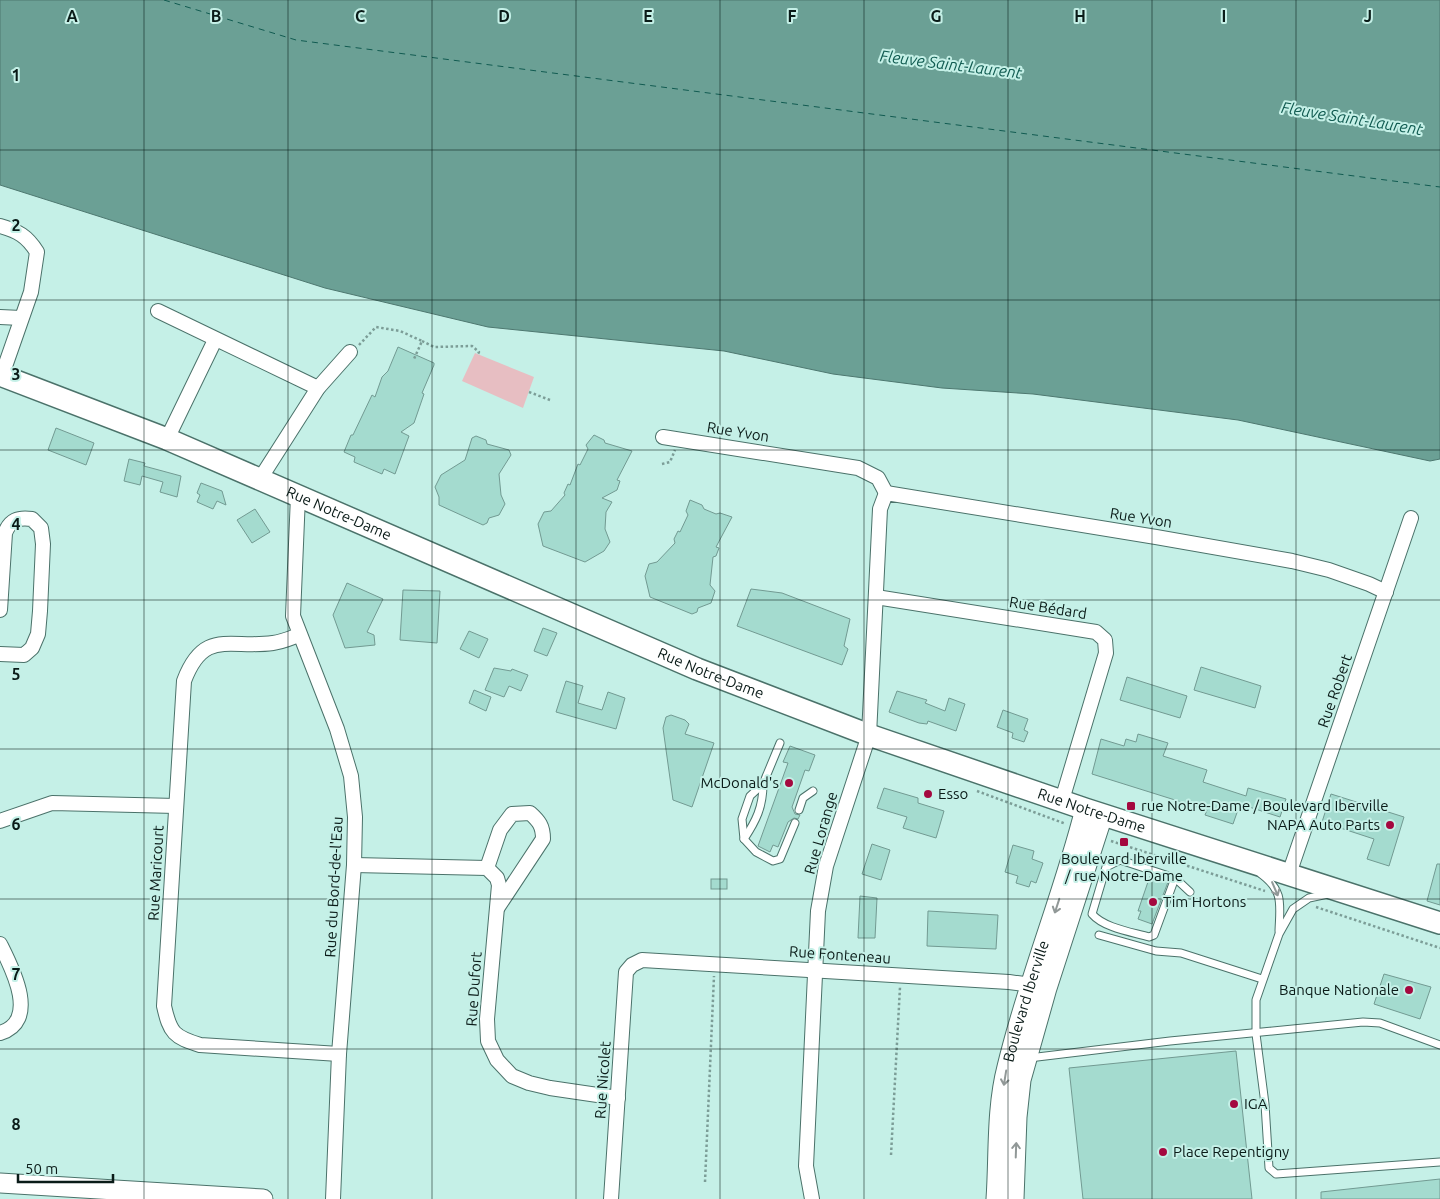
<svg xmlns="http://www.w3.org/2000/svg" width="1440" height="1199" font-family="Ubuntu,sans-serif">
<rect width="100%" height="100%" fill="#c5f0e7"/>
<polygon fill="#e7bec2" points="475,353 534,377 523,408 462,381"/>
<polygon fill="#6ba095" stroke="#4e7870" points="0,0 1440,0 1440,459 1430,461 1238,420 1033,394 942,388 833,374 724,351 488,327 325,288 0,185"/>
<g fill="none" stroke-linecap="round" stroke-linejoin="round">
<polyline stroke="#115b51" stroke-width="1" stroke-dasharray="6 5" stroke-linecap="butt" points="164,0 296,40 1440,187"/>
</g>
<g fill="#a4dbcf" stroke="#729a92">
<polygon points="398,347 434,363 434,365 422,393 424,394 414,423 401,432 409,436 395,474 384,469 382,474 354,462 355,457 344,452 351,435 353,435 372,395 375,397 382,377 388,371"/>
<polygon points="56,428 94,443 86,465 48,450"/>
<polygon points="594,435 604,440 605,443 632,451 617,480 620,481 617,490 602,498 612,502 606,512 605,529 610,542 604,551 585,562 543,546 538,524 544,512 551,511 565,495 564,493 568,484 570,485 578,464 580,465 588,449 586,445"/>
<polygon points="476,436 486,440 487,444 509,450 511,455 499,474 501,495 505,504 499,515 489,518 487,523 483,525 439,505 439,497 435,487 441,475 465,460 472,438"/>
<polygon points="129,459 145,463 144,466 181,476 177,497 160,492 163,482 142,476 140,485 124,481"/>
<polygon points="201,483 222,491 226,505 217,501 213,509 197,502 200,495 197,493"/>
<polygon points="690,500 702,505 704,509 716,514 720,513 732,517 716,547 719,548 716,556 713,557 710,585 715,591 711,603 698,608 697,612 692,614 650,597 645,576 649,564 657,562 675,543 674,539 678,531 680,532 688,515 686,511"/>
<polygon points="255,509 270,532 252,543 237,520"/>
<polygon points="347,583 383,599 367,632 374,635 375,645 345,648 333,615"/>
<polygon points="751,589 782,593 850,619 844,646 848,649 842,665 737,626"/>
<polygon points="403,590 440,591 437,643 400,640"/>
<polygon points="543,628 557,633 547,656 534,651"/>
<polygon points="469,631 488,639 479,658 460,649"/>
<polygon points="1201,667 1261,686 1255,708 1194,690"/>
<polygon points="494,668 511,671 512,669 528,675 521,691 509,686 504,697 485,690"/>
<polygon points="1127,677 1187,696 1180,718 1120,700"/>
<polygon points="566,681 583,686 578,703 602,710 608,692 625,698 616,729 556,712"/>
<polygon points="474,690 491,697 486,711 469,703"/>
<polygon points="897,691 927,700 925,703 945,711 949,698 965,704 956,731 928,721 927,724 919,723 889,712"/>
<polygon points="1003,710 1028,719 1024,730 1028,732 1024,742 1012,738 1013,733 997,727"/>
<polygon points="671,715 685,720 689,724 685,734 714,743 692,807 673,800 663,728 666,717"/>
<polygon points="1138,734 1168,743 1163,756 1207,770 1203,782 1246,796 1248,788 1286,799 1280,817 1240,804 1233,824 1205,815 1207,810 1092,774 1101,739 1124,746 1126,739 1136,742"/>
<polygon points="790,746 815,755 809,771 805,770 792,807 795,814 800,815 798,819 794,818 788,822 778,847 773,845 770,852 758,846 788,763 783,762"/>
<polygon points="884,788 918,798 918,803 944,811 936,838 903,828 907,817 877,808"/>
<polygon points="1331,794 1404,817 1389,866 1367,859 1374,839 1322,822"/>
<polygon points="872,844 890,850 881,880 862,874"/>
<polygon points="1013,845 1034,851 1032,859 1043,863 1036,883 1031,881 1029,887 1016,883 1018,876 1005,872"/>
<polygon points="1437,864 1440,864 1440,905 1427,901"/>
<polygon points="1150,876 1168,882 1152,924 1138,919 1141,911 1138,911"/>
<rect x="711" y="879" width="16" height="10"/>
<polygon points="860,896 877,898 875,938 858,938"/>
<polygon points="928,911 998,915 996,949 927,946"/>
<polygon points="1384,974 1431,987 1420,1019 1374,1004"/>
<polygon points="1236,1051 1252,1199 1083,1199 1069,1068"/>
<polygon points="1440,1179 1440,1199 1321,1199 1321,1192"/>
</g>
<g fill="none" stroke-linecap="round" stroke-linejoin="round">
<defs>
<g id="lane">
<polyline points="780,743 763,784 750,796 742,819 744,839 756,852 773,861 780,859 795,823"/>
<polyline points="799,810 803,798 813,791"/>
<path d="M744 839C756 821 763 807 763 784"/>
<path d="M1261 874C1284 891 1280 904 1279 931"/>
<path d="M1175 878 1154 935 1149 937C1132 932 1104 928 1092 914L1106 867 1120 860 1175 878 1190 892"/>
<polyline points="1328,894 1309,898 1293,909 1279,934 1256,1000 1256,1034 1265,1104 1269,1168 1276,1174 1440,1162"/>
<polyline points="1099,935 1156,951 1181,953 1262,979"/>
<polyline points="1029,1058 1170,1041 1363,1022 1380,1023 1440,1045"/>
</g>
<g id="street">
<path d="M0 226C18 231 27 236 37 252L31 292 2 375"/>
<polyline points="158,311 318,388"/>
<polyline points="0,317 21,318"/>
<polyline points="663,437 858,468 878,478 886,493"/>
<polyline points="167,439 215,340"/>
<polyline points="260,479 318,388 350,352"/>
<polyline points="298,496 293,616 337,729 351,776 355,817 354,865 339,1054 333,1199"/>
<polyline points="876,597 1096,632 1105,640 1106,653 1062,800"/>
<path d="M0 610 5 533C10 520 18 517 32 519L41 528 43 544 40 611 38 634 32 648 24 655 0 654"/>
<path d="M299 635C291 638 282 642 273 643 230 649 204 628 184 681L164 1006C170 1033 174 1037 200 1045L339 1054"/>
<polyline points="0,821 52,803 176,806"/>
<polyline points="354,865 487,868 497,878 499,885 487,1019 488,1041 497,1060 512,1076 529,1083 550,1088 618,1098"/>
<path d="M487 868 500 830 512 814 530 813C539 821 543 826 543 839L498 907"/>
<polyline points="1289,874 1411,518"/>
<path d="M0 944C12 968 40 1021 0 1033"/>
<polyline points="611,1199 626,972 632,965 642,960 1009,982 1039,986"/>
<polyline points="812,1199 806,1166 818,911 826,866 869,735 880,509 886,493 1156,537 1292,561 1329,570 1369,584 1386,592"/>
</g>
<g id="secondary">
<polyline points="0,1183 263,1199"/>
<path id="s1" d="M996 1199C999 1156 996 1109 1007 1067 1028 979 1063 896 1085 809"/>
<polyline points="1014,1199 1017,1117 1021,1080 1047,988 1103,815"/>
</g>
<g id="primary">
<path id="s2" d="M0 375 167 439 697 669 869 735 1085 809 1440 923"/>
</g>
</defs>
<use href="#lane" stroke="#4b726a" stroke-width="9"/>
<use href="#street" stroke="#4b726a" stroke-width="16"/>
<use href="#secondary" stroke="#4b726a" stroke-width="21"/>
<use href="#primary" stroke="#4b726a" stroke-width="24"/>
<g stroke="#7c9d97" stroke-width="2.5" stroke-dasharray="2.5 2.5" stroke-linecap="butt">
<polyline points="422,341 434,347 472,346 479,352 478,354"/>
<polyline points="359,345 376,327 400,331 422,341 414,359"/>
<polyline points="529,392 550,400"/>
<polyline points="662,464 670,462 675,450"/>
<polyline points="977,791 1066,824"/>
<polyline points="1111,841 1265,891"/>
<polyline points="1316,907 1440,948"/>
<polyline points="891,1155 900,987"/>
<polyline points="705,1182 714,976"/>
</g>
<use href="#lane" stroke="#fff" stroke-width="7"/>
<use href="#street" stroke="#fff" stroke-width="14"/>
<use href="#secondary" stroke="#fff" stroke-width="19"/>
<use href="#primary" stroke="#fff" stroke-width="21"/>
</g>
<defs><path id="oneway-shaft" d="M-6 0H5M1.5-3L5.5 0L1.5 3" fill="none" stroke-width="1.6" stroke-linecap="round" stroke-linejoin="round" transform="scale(1.25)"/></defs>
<g stroke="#919897">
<use href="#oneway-shaft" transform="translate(1275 889) rotate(67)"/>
<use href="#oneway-shaft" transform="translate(1057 906) rotate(108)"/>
<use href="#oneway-shaft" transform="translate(1005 1078) rotate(99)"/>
<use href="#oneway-shaft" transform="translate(1016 1150) rotate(-88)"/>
</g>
<path fill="none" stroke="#0a1b18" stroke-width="1" stroke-opacity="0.55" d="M144 0V1199M288 0V1199M432 0V1199M576 0V1199M720 0V1199M864 0V1199M1008 0V1199M1152 0V1199M1296 0V1199M0 150H1440M0 300H1440M0 450H1440M0 600H1440M0 749H1440M0 899H1440M0 1049H1440"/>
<g fill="#a4083f" stroke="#c5f0e7" stroke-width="2">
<circle cx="789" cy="783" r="5"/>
<circle cx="928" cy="794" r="5"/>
<rect x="1126" y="801" width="10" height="10" rx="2.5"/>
<circle cx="1390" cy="825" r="5"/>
<rect x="1119" y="837" width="10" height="10" rx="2.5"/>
<circle cx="1153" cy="902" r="5"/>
<circle cx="1409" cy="990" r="5"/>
<circle cx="1234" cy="1104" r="5"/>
<circle cx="1163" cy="1152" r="5"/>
</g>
<g text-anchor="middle" stroke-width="4" stroke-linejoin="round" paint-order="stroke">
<g font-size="15" fill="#0a1b18" stroke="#c5f0e7">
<text transform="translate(738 432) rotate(9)" y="5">Rue Yvon</text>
<text dy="5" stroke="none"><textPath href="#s2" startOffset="366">Rue Notre-Dame</textPath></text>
<text transform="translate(1141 518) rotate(9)" y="5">Rue Yvon</text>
<text transform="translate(1048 608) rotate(9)" y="5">Rue Bédard</text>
<text dy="5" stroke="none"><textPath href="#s2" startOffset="771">Rue Notre-Dame</textPath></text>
<text transform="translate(1335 691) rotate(-71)" y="5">Rue Robert</text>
<text dy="5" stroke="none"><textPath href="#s2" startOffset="1176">Rue Notre-Dame</textPath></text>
<text transform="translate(821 833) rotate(-74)" y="5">Rue Lorange</text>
<text transform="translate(156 873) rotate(-87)" y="5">Rue Maricourt</text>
<text transform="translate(334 887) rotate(-87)" y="5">Rue du Bord-de-l'Eau</text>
<text transform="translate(840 955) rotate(4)" y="5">Rue Fonteneau</text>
<text transform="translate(474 989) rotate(-86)" y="5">Rue Dufort</text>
<text dy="5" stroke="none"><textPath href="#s1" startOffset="201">Boulevard Iberville</textPath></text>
<text transform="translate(603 1080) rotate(-86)" y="5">Rue Nicolet</text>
</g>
<g font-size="15" fill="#0a1b18" stroke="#c5f0e7" text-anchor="start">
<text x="779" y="788" text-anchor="end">McDonald's</text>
<text x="938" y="799">Esso</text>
<text x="1141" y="811">rue Notre-Dame / Boulevard Iberville</text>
<text x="1380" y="830" text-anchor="end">NAPA Auto Parts</text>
<text x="1124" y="864" text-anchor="middle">Boulevard Iberville<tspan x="1124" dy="17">/ rue Notre-Dame</tspan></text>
<text x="1163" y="907">Tim Hortons</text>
<text x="1399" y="995" text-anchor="end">Banque Nationale</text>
<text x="1244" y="1109">IGA</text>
<text x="1173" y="1157">Place Repentigny</text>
</g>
<g font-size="16" font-style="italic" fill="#115b51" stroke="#c5f0e7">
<text transform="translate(951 64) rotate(7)" y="6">Fleuve Saint-Laurent</text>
<text transform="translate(1352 118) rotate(9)" y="6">Fleuve Saint-Laurent</text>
</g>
</g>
<g font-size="16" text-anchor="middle" font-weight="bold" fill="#0a1b18" stroke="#c5f0e7" stroke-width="4" stroke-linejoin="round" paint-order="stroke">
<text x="72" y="22">A</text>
<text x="216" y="22">B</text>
<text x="360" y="22">C</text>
<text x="504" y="22">D</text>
<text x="648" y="22">E</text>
<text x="792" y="22">F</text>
<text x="936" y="22">G</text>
<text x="1080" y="22">H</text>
<text x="1224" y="22">I</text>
<text x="1368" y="22">J</text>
<text x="16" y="81">1</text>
<text x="16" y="231">2</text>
<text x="16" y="380">3</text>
<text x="16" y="530">4</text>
<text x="16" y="680">5</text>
<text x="16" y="830">6</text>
<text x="16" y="980">7</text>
<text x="16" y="1130">8</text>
</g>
<path d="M18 1174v8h95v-8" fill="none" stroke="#0a1b18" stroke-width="2.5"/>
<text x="25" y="1174" font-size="15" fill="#0a1b18" stroke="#c5f0e7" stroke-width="4" paint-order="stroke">50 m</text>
</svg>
